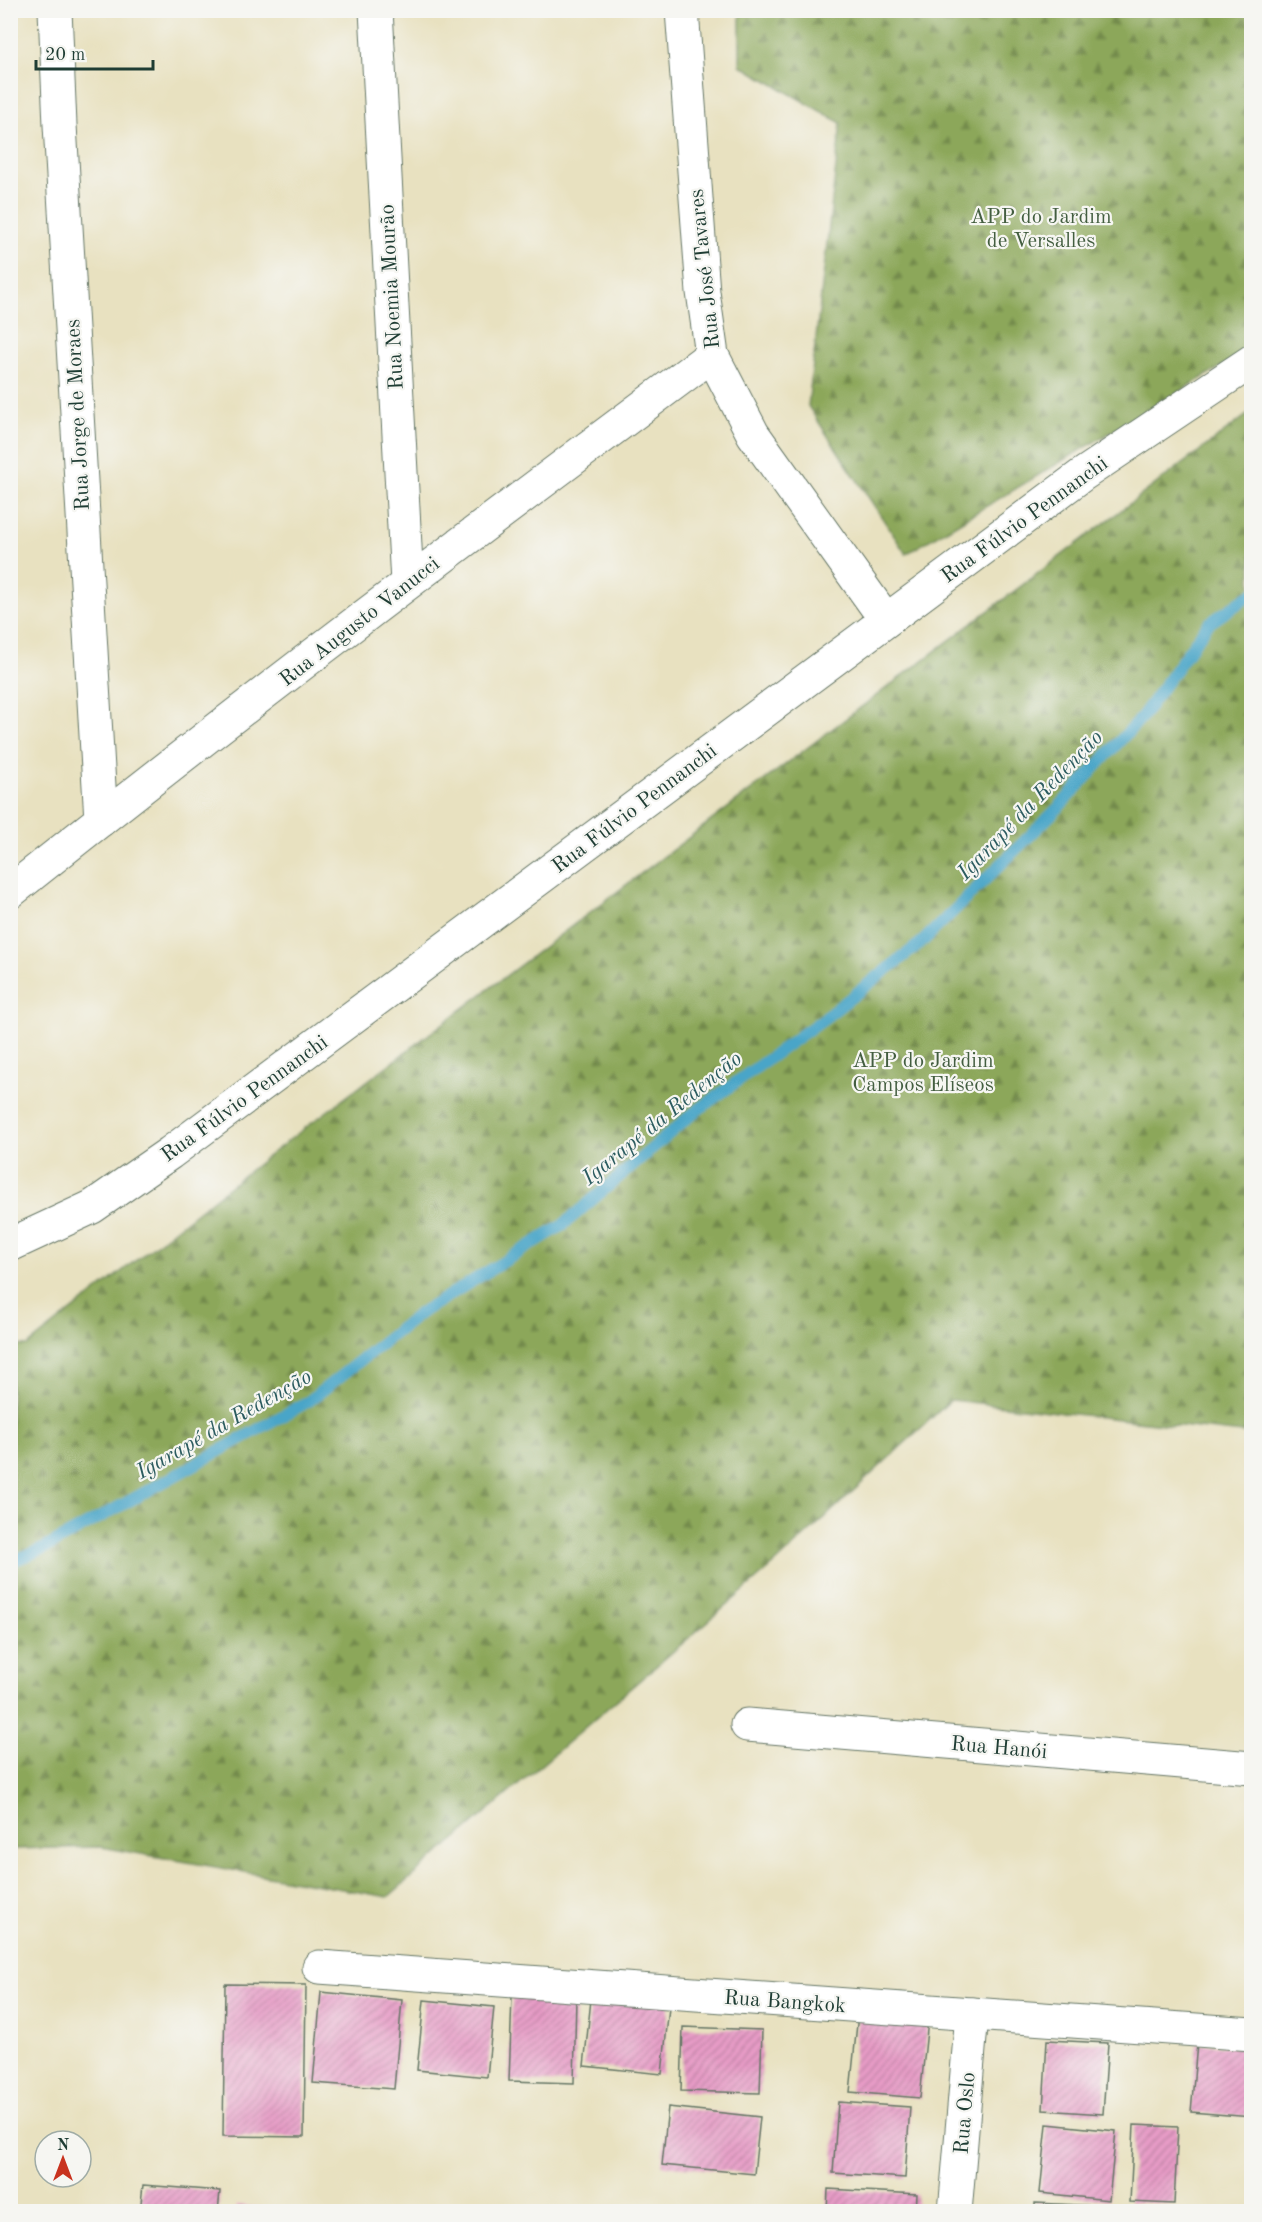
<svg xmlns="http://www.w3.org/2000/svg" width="1262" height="2222" font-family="'Old Standard TT',serif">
<defs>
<pattern id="forest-firs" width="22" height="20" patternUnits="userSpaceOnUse" patternTransform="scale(1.5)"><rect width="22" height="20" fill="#8ca75a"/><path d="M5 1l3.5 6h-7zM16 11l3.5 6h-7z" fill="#72894b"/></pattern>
<pattern id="building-hatch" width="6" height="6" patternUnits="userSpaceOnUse" patternTransform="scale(1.5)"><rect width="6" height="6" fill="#e79bc6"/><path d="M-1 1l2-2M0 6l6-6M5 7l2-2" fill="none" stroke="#bb80a2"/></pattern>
</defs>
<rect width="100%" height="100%" fill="#f6f6f2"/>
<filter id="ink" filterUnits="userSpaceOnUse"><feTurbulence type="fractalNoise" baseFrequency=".0167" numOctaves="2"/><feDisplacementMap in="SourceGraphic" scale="12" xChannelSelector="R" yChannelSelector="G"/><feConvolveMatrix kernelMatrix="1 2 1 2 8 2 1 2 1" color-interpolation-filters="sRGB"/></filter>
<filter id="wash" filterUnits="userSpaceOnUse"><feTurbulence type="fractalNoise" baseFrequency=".008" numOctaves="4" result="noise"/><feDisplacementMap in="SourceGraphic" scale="24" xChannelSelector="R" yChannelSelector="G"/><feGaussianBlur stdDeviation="1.35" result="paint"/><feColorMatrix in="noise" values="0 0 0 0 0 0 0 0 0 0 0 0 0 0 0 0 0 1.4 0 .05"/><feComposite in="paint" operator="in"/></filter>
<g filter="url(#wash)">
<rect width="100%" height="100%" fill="#e8e1c0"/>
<g fill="url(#forest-firs)" stroke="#567247" stroke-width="1.5">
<polygon points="740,11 1251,11 1251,349 906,554 808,406 841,123 740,65"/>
<polygon points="1251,412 1251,1434 951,1400 777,1562 388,1897 101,1847 11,1849 11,1345 27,1346 268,1156"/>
</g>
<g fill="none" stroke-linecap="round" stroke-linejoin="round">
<polyline stroke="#4aa5c8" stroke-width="12" points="10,1562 43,1549 309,1401 419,1314 563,1225 691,1115 826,1017 922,942 1057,809 1141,718 1208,624 1252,594"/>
</g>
<g id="blocks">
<g fill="url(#building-hatch)">
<polygon points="225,1984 306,1985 304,2137 223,2136"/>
<polygon points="592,1990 670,1998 662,2074 584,2066"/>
<polygon points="321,1992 402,2000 394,2089 313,2083"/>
<polygon points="512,1996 576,1998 574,2083 509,2081"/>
<polygon points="424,2000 494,2007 487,2077 417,2070"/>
<polygon points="858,2014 928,2020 920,2098 850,2092"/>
<polygon points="683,2027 762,2030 760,2093 681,2091"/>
<polygon points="1047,2040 1108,2043 1103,2114 1043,2110"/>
<polygon points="1197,2043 1252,2049 1252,2117 1191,2112"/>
<polygon points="838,2102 910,2107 905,2178 833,2173"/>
<polygon points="668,2107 760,2117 754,2174 662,2165"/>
<polygon points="1047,2124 1116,2131 1109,2200 1040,2193"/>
<polygon points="1134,2125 1178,2127 1174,2204 1130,2202"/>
<polygon points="143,2185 220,2191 218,2212 140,2212"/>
<polygon points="828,2189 917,2194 916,2212 827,2212"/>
<polygon points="1035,2203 1099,2206 1099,2212 1035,2212"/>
<polygon points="237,2205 283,2210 283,2212 237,2212"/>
</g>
</g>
</g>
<g filter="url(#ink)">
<use href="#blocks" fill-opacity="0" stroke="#657665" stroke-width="1.5"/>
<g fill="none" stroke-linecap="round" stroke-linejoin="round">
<defs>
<g id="minor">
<polyline points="55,10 60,125 101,820"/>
<polyline points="376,10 407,583"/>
<polyline points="682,10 703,292 712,355 753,434 886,620"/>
<path d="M10 892C240 708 476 531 712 355"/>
<polyline points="10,1245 92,1207 170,1153 1082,475 1252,361"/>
<polyline points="747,1725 1252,1768"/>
<polyline points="319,1967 1252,2034"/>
<polyline points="955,2212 972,2014"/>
</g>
</defs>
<use href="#minor" stroke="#657665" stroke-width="35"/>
<use href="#minor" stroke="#fff" stroke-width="33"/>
</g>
</g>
<g text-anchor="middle" stroke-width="4.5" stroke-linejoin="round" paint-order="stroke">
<g font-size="21" fill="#435e40" stroke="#f6f6f2">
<text x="1041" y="223">APP do Jardim<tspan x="1041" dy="24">de Versalles</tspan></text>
<text x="923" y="1067">APP do Jardim<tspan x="923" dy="24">Campos Elíseos</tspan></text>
</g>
<g font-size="21" fill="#1f3d34" stroke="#f6f6f2">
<text transform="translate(704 269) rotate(-96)" y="7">Rua José Tavares</text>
<text transform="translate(391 297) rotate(-93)" y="7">Rua Noemia Mourão</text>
<text transform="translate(77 415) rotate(-93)" y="7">Rua Jorge de Moraes</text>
<text transform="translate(1024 519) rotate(-36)" y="7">Rua Fúlvio Pennanchi</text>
<text transform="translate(359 621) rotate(-38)" y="7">Rua Augusto Vanucci</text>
<text transform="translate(634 808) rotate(-37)" y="7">Rua Fúlvio Pennanchi</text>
<text transform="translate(244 1098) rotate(-36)" y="7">Rua Fúlvio Pennanchi</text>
<text transform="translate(999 1747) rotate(5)" y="7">Rua Hanói</text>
<text transform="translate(785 2001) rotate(4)" y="7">Rua Bangkok</text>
<text transform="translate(964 2113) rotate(-85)" y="7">Rua Oslo</text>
</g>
<g font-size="22" font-style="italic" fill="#2c5c60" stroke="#f6f6f2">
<text transform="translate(1029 804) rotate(-46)" y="8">Igarapé da Redenção</text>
<text transform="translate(661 1117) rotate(-39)" y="8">Igarapé da Redenção</text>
<text transform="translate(223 1423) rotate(-30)" y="8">Igarapé da Redenção</text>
</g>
</g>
<rect width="1262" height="2222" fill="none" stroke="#f6f6f2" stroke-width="36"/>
<g transform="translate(63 2159)"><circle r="28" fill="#f6f6f2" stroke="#a0aca6" stroke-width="1.5"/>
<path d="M0-4.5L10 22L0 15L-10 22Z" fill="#c8321e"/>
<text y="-9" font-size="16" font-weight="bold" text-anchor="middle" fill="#1f3d34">N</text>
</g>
<path d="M36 60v9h117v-9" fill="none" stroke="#1f3d34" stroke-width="3"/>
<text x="45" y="60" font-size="18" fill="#1f3d34" stroke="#f6f6f2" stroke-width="4.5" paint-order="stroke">20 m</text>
</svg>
